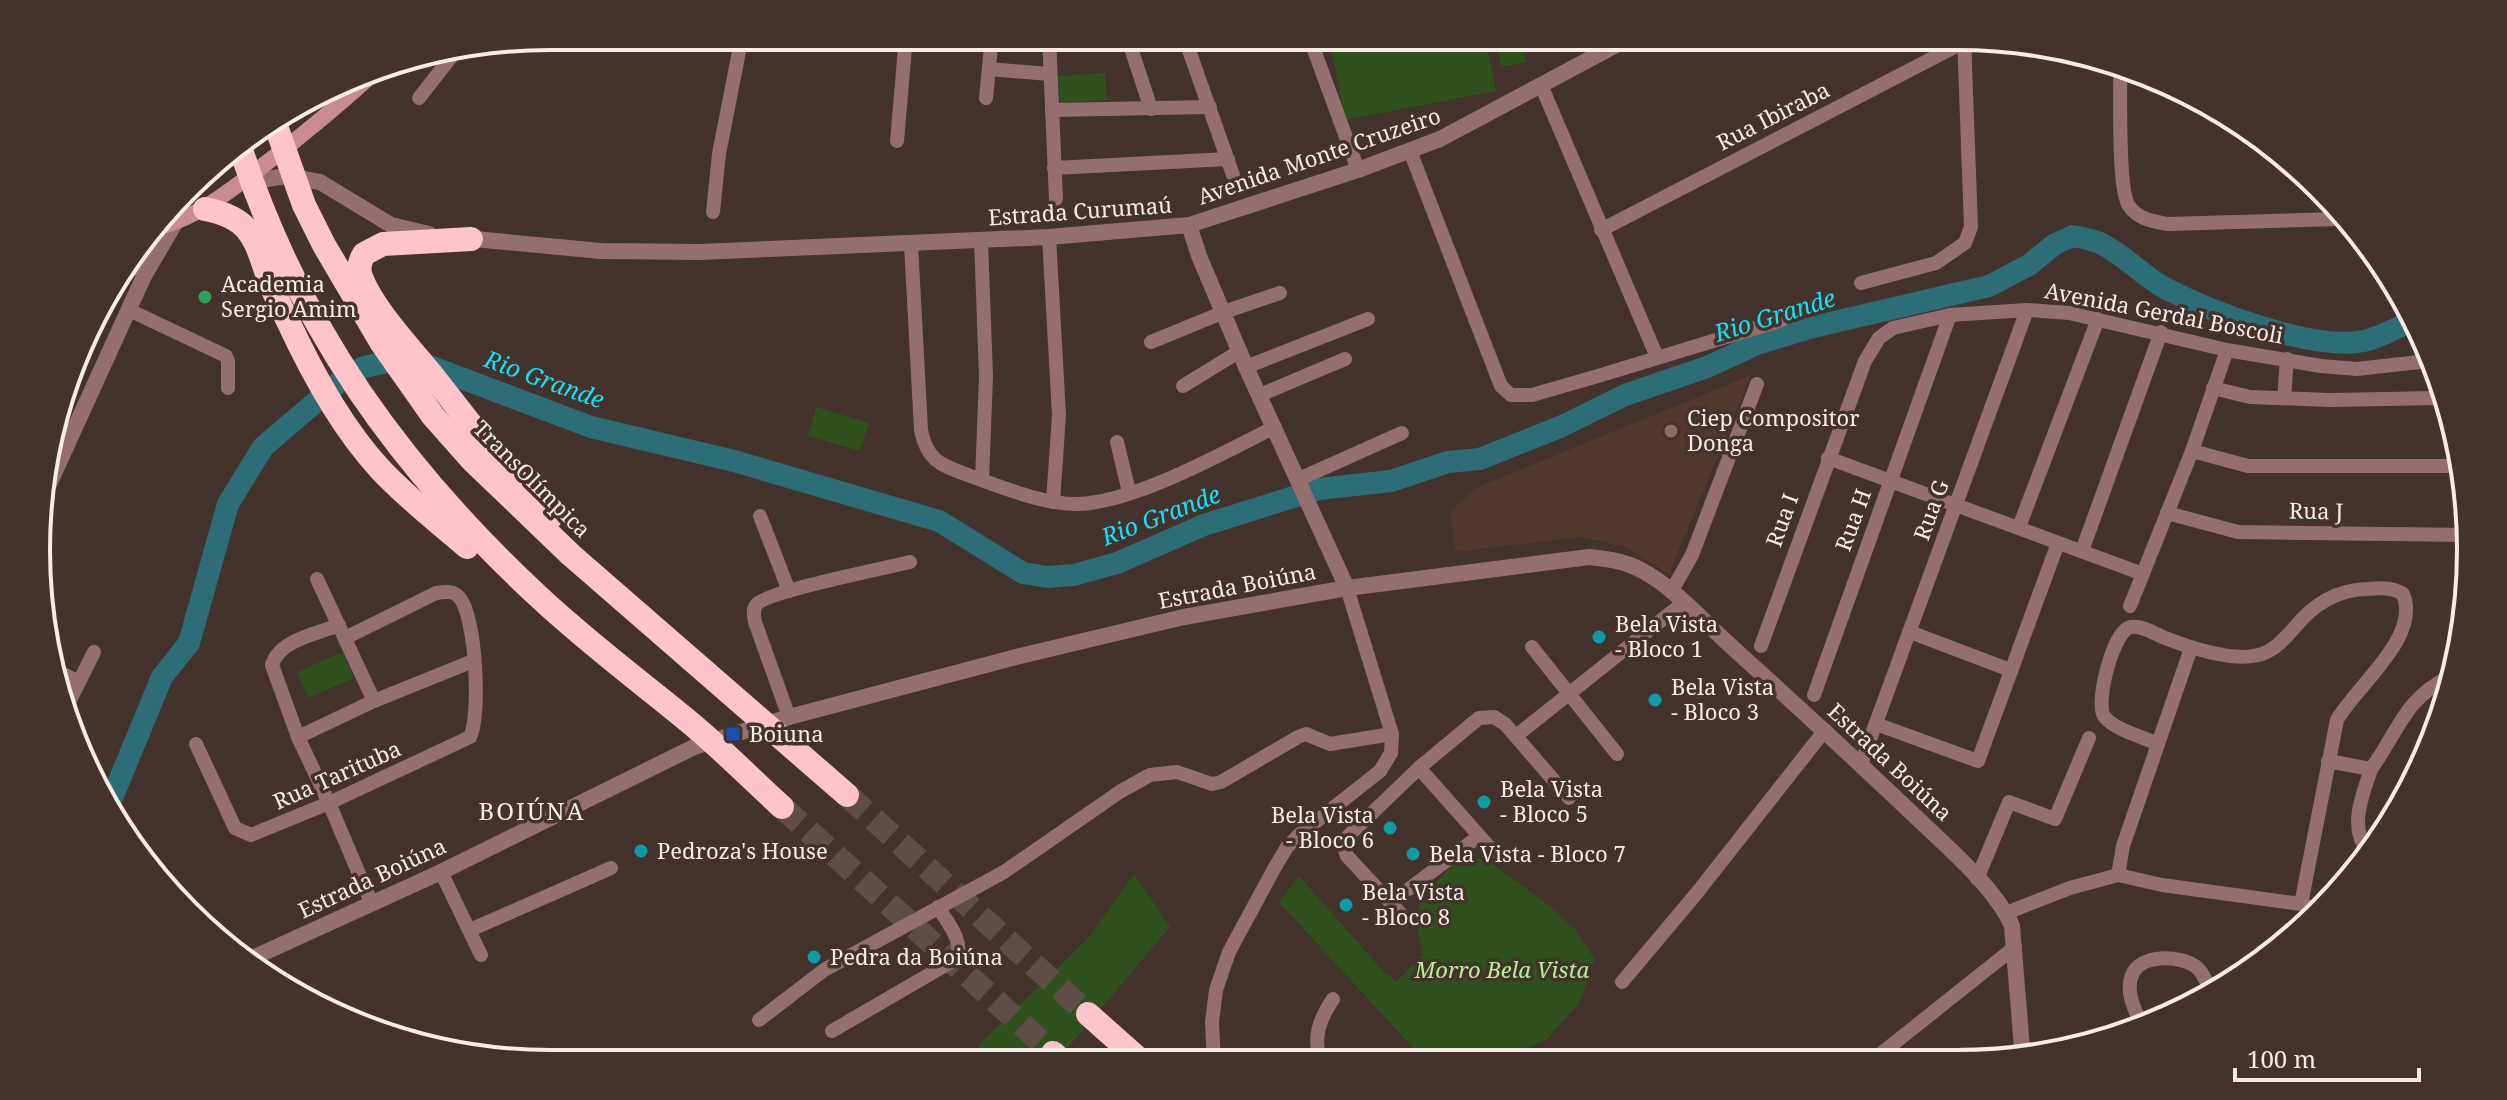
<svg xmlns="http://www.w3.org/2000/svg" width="2507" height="1100" font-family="'Noto Serif',serif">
<rect width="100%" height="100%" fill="#44322c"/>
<polygon fill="#513930" points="1751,375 1669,574 1626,547 1582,537 1455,552 1450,511 1478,487"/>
<g fill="#2f511e">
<polygon points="1329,36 1485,36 1496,91 1345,120"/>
<polygon points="1495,36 1521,36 1526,62 1501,67"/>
<polygon points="1105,73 1107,100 1060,103 1058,76"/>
<polygon points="816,407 869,423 860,451 808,436"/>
<polygon points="343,652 354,678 308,698 297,672"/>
<polygon points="1460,857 1486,859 1551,907 1576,930 1595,960 1579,1003 1546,1040 1499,1061 1425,1061 1279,902 1299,876 1383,971 1397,981 1423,955 1415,921 1423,896"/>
<polygon points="1134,874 1170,927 1056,1062 979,1063 979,1045 1090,936"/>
</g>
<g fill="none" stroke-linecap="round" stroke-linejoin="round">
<path stroke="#2c6d77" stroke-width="22" d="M107 810 162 677 189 643 228 504 263 447 345 377 364 367 388 362 432 367 591 427 734 461 939 521 1023 573 1047 577 1074 575 1117 563 1204 525 1319 489 1391 481 1448 462 1480 459 1562 426 1625 395 1707 367 1757 344 1813 327 1989 286 2029 265 2055 244 2073 236C2082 238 2094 240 2102 244 2124 255 2142 275 2163 287 2210 312 2312 351 2364 341 2382 337 2399 327 2415 319"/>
<g stroke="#5f4e48" stroke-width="24" stroke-dasharray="24 12" stroke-linecap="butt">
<polyline points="847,795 1088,1014"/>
<polyline points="782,807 1053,1053"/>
</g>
<g stroke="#956e71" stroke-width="14">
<polyline points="1049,36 1056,199"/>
<polyline points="1127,36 1151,109"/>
<polyline points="1184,36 1233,175"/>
<polyline points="1309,36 1358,170"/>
<path d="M2120 63C2121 88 2117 190 2129 206 2138 219 2152 221 2167 224L2339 219"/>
<polyline points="989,69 1049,74"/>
<polyline points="2120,73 2138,72"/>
<polyline points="1541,85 1657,357"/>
<polyline points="419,98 455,52"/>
<polyline points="986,98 992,36"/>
<polyline points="1052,110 1210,107"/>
<polyline points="897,141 906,36"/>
<polyline points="1410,151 1501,386 1511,395 1532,395 1598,376 1782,320"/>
<polyline points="1054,168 1228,159"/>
<polyline points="713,212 719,154 742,36"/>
<polyline points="1601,230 1964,42"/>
<polyline points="1049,237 1059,415 1053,502"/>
<polyline points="981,240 986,376 982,480"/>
<path d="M911 244 921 430C928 465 945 466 976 478 1007 489 1044 504 1077 504 1134 503 1223 453 1275 427"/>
<polyline points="1861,283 1936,263 1965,243 1971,227 1964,37"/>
<polyline points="129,310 226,356 228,361 228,388"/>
<polyline points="1151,342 1224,312 1280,293"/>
<polyline points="1246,367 1368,319"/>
<polyline points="1183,386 1240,351"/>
<polyline points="2213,388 2250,397 2330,400 2438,398"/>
<polyline points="1260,395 1345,359"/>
<polyline points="2284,398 2287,359"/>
<polyline points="1117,442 1129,492"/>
<polyline points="2192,451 2248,466 2456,466"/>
<polyline points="1828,458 2143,574"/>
<polyline points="1299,479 1402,433"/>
<polyline points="2167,513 2238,532 2468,535"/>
<polyline points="760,516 789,591"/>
<polyline points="2019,527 2098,319"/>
<polyline points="2082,551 2161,332"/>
<polyline points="317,579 374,701"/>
<polyline points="1671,592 1692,555 1757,384"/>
<polyline points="2130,606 2192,451 2227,350"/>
<path d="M339 625C317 634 279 640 272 665L298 737 329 803 371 902"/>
<polyline points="1910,632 2010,670"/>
<polyline points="1761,646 1865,361 1879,338 1893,328 1950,315 2027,310 2069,313 2227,350 2321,366 2357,369 2428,361"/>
<polyline points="1532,647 1617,754"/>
<polyline points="53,669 79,682"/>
<polyline points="1814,695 1950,315"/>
<polyline points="67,706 94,652"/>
<path d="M789 717 755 622C754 615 752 609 757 604 769 591 886 568 910 562"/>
<polyline points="1876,724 1978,761 2058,543"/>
<polyline points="1516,736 1683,603"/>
<polyline points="298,737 374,701 473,661"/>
<path d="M196 744 235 828 251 835 329 803 470 737C481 715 476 615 459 597 453 590 444 592 436 593L347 637"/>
<path d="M2158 744C2143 737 2114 730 2104 716 2095 703 2113 630 2131 627 2142 625 2155 634 2165 638 2191 648 2241 665 2267 652 2278 647 2286 637 2294 628 2314 604 2336 590 2367 589 2380 588 2392 587 2403 594 2421 637 2357 685 2337 720L2301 904"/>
<path d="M2328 761 2371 769C2399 731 2403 700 2449 677"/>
<polyline points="1861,764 2027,310"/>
<polyline points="1419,768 1499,858"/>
<path d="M2369 853C2348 828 2362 797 2371 769"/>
<polyline points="441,872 481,955"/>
<polyline points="2118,875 2162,885 2301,904 2319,910"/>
<polyline points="1977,879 2009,802 2055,819 2089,738"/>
<polyline points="1409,889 1479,836"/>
<polyline points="1400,913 1347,856 1343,845 1346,838 1419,768 1479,718 1494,717 1505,724 1569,798"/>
<polyline points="2006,913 2070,888 2118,875 2123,846 2191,648"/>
<polyline points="470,930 611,868"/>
<polyline points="1622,982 1696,894 1825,730"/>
<polyline points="759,1020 824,970 1004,872 1121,791 1150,775 1177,772 1212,784 1221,782 1298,737 1306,734 1330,744 1392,734"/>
<path d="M2141 1024C2135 1010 2125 991 2132 975 2140 954 2179 955 2195 966 2203 971 2207 984 2212 993"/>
<path d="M832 1031 956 959C965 942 947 922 938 907"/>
<polyline points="1873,1060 2015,947"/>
<polyline points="1214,1062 1212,1022 1216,990 1229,952 1275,867 1287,847 1299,835 1380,771 1391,753 1392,734 1347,588"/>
<path d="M1320 1062C1313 1037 1319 1020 1333 999"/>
</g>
<g stroke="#956e71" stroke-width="16">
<polyline points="243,183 286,176 320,182 391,225 429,234"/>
<polyline points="1189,225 1199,256 1246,367 1347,588"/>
<polyline points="464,238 601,251 700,252 1049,237 1189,225 1358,170 1440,139 1633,36"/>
<polyline points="136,255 144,276"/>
<polyline points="46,491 144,276 175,223"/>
<path d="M250 959 441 872 694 747 789 717 1020 656 1184 617 1347 588 1589 557C1607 559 1625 561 1641 570 1674 587 1706 624 1733 648 1795 704 1856 760 1916 817 1947 847 1995 887 2012 926L2023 1060"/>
</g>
<path stroke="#c98b92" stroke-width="16" d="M159 227C198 217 228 192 260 168 303 135 344 101 384 64"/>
<g stroke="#fec4c9" stroke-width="24">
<polyline points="276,126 304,205 324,245 381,342 433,416 472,460 571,555 847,795"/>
<path d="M240 147C299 328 400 468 539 597 586 641 638 680 688 721 721 748 751 779 782 807"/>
<path d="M205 209C256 219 255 243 271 285 276 297 281 308 287 319 311 371 341 427 380 469 407 498 438 522 467 547"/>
<path d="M471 239 383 244 364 254C359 262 358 269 361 277 373 309 411 349 433 376 471 424 507 474 551 517"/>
<polyline points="1088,1014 1142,1062"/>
<polyline points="1053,1053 1063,1062"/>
</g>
</g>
<circle fill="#2e9e5b" stroke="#44322c" stroke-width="3" cx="205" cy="297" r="8"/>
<circle fill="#8d6e63" stroke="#44322c" stroke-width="3" cx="1671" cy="431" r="8"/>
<g fill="#0f9aa8" stroke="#44322c" stroke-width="3">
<circle cx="1599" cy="637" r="8"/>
<circle cx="1655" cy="700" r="8"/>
<circle cx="1484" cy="802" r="8"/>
<circle cx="1390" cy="828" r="8"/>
<circle cx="641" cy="851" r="8"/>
<circle cx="1413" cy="854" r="8"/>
<circle cx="1346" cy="905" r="8"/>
<circle cx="814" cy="957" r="8"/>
</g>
<rect fill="#1a4fb4" stroke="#44322c" stroke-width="3" x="725" y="726" width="16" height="16" rx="4"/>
<g text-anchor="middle" stroke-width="7" stroke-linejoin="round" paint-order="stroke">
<g font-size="22" fill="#f7ebe7" stroke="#44322c">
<text transform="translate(1773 116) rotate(-27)" y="8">Rua Ibiraba</text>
<text transform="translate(1319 156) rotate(-19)" y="8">Avenida Monte Cruzeiro</text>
<text transform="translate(1080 211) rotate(-4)" y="8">Estrada Curumaú</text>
<text transform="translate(2164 313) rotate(11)" y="8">Avenida Gerdal Boscoli</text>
<text transform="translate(532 479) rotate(45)" y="8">TransOlímpica</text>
<text transform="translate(1931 510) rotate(-70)" y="8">Rua G</text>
<text transform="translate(2316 511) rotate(1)" y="8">Rua J</text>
<text transform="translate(1782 520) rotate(-70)" y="8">Rua I</text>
<text transform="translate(1853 520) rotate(-70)" y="8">Rua H</text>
<text transform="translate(1237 586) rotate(-11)" y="8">Estrada Boiúna</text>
<text transform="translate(1890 762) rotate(43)" y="8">Estrada Boiúna</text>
<text transform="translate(337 775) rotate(-24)" y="8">Rua Tarituba</text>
<text transform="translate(372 878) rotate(-25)" y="8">Estrada Boiúna</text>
</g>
<g font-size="22" fill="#f7ebe7" stroke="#44322c" text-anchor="start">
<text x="221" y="292">Academia<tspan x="221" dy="25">Sergio Amim</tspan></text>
<text x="1687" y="426">Ciep Compositor<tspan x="1687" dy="25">Donga</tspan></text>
<text x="1615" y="632">Bela Vista<tspan x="1615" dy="25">- Bloco 1</tspan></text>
<text x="1671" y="695">Bela Vista<tspan x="1671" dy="25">- Bloco 3</tspan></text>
<text x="749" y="742">Boiuna</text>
<text x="1500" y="797">Bela Vista<tspan x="1500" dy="25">- Bloco 5</tspan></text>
<text x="1374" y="823" text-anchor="end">Bela Vista<tspan x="1374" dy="25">- Bloco 6</tspan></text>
<text x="657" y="859">Pedroza's House</text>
<text x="1429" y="862">Bela Vista - Bloco 7</text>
<text x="1362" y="900">Bela Vista<tspan x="1362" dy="25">- Bloco 8</tspan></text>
<text x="830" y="965">Pedra da Boiúna</text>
</g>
<g font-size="22" font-style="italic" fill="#b1f393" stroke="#44322c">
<text x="1502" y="978">Morro Bela Vista</text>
</g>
<g font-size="24" font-style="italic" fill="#10e1f9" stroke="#44322c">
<text transform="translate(1775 316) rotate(-17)" y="8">Rio Grande</text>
<text transform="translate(544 380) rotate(20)" y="8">Rio Grande</text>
<text transform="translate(1161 516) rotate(-21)" y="8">Rio Grande</text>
</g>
<g font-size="24" letter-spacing="2" fill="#f7ebe7" stroke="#44322c">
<text x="532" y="820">BOIÚNA</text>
</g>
</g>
<path d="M0 0H2507V1100H0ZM550 50H1957A500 500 0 0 1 2457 550V550A500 500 0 0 1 1957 1050H550A500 500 0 0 1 50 550V550A500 500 0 0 1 550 50Z" fill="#44322c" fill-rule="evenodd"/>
<path fill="none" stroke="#f7ebe7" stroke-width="4" d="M550 50H1957A500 500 0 0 1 2457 550V550A500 500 0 0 1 1957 1050H550A500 500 0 0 1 50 550V550A500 500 0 0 1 550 50Z"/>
<path d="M2235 1068v12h184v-12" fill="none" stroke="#f7ebe7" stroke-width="4"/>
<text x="2247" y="1068" font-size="24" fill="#f7ebe7" stroke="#44322c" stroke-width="6" paint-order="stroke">100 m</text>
</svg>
